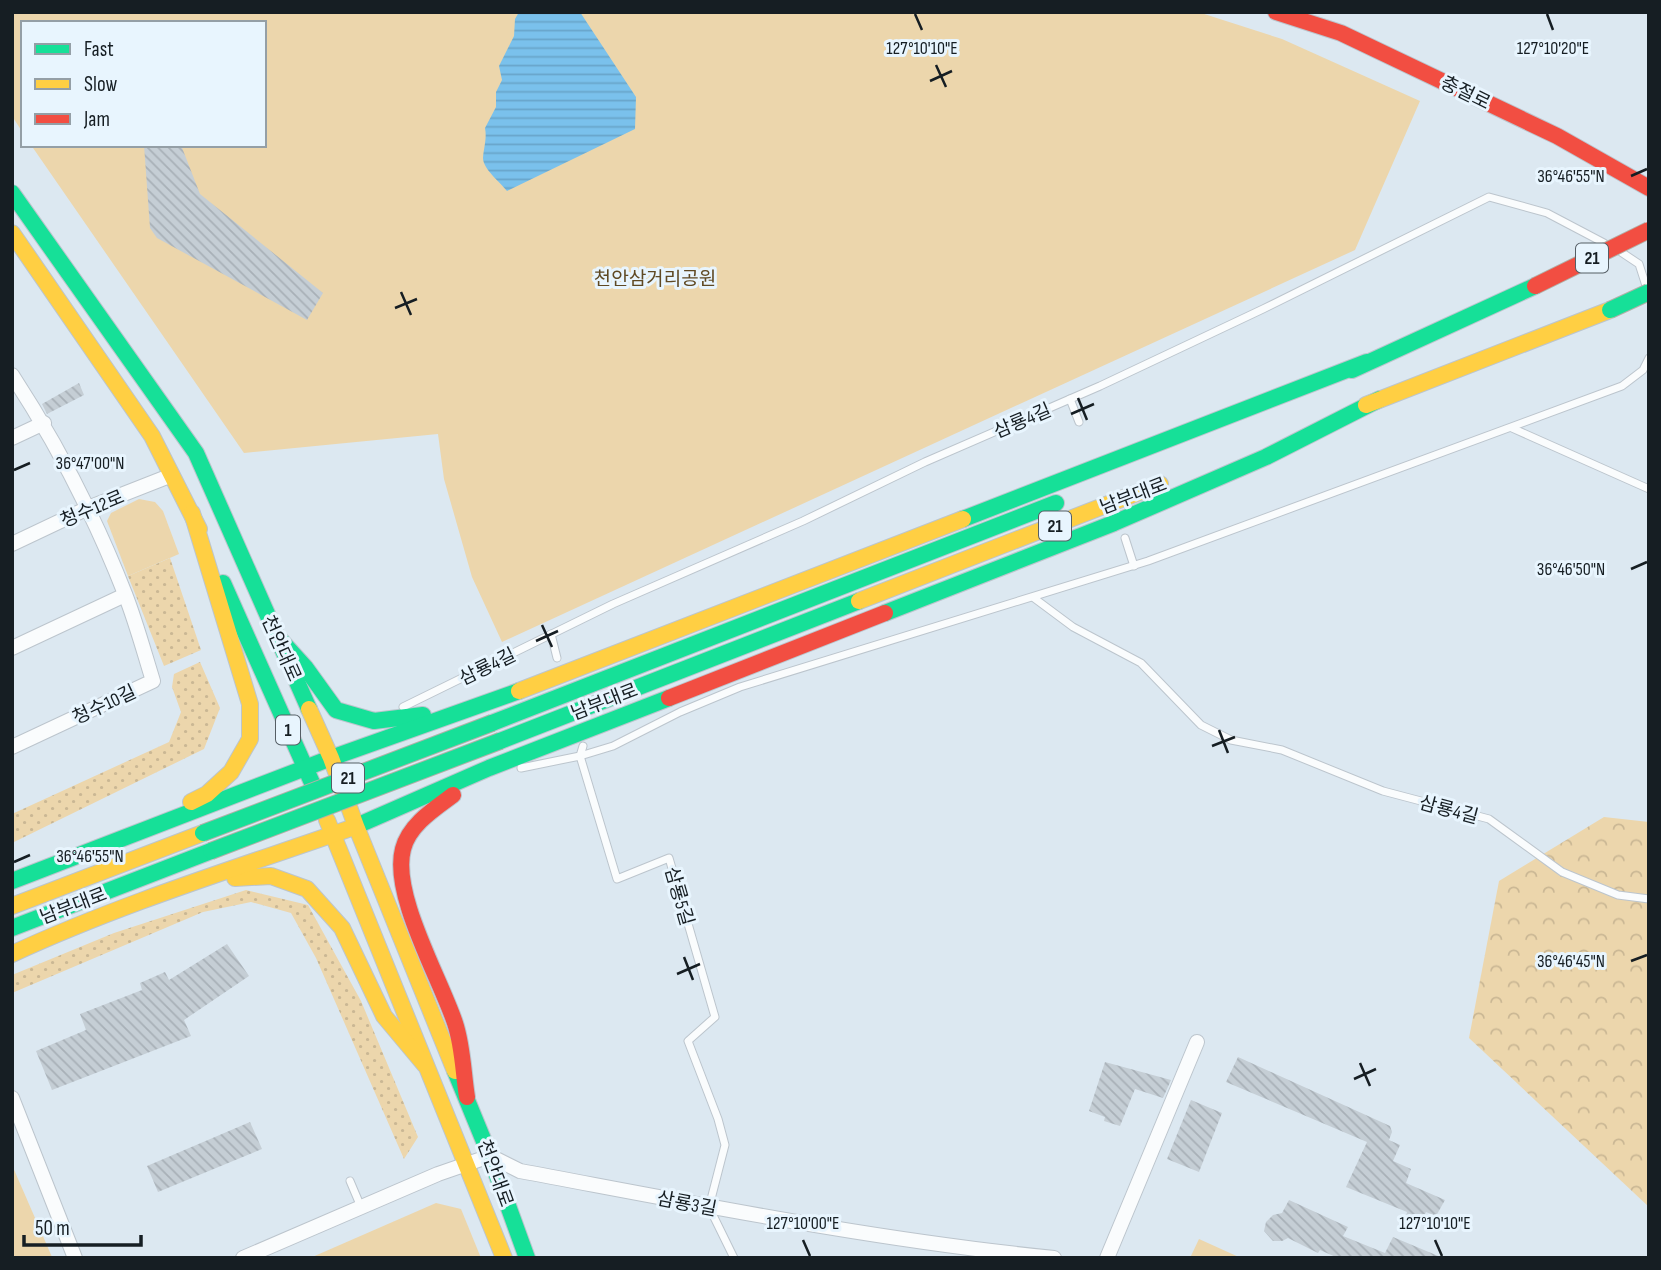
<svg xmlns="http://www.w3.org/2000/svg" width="1661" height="1270" font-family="'Sofia Sans Condensed','Noto Sans KR',sans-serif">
<defs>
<pattern id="grass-dots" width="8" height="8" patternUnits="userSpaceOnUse" patternTransform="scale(1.75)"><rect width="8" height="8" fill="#ecd6ac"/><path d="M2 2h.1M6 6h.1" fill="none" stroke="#cab794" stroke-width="1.8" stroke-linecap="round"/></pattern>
<pattern id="forest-crowns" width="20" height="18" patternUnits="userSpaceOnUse" patternTransform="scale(1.75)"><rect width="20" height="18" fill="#ecd6ac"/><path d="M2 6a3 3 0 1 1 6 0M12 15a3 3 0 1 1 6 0" fill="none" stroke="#cab794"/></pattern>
<pattern id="water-rules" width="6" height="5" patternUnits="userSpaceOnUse" patternTransform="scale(1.75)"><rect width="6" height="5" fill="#7ac1ec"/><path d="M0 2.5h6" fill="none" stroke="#69a5ca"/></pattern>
<pattern id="building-back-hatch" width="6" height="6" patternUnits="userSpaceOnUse" patternTransform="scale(1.75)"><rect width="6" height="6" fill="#c5ced5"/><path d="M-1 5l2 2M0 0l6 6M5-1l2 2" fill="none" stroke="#a8b0b7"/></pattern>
</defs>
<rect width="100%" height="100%" fill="#dce8f1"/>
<g fill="url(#grass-dots)">
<polygon points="170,558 201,650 164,666 128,576"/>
<polygon points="200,662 220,708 204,749 12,843 12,814 169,742 181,712 172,687 174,674"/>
<polygon points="246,890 308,905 361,1001 418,1137 404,1159 316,958 291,913 251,902 203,912 12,993 12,975 114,933"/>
</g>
<polygon fill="url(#forest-crowns)" points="1604,817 1649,822 1649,1207 1469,1038 1499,881"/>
<g fill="#ecd6ac">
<polygon points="12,12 1198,12 1282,39 1420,101 1355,250 502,642 472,577 444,479 438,434 244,453 31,145 264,145 264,23 23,23 23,133 12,116"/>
<polygon points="139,499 155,502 163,511 179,554 128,576 107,521 111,513"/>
<polygon points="12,1165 52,1257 52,1258 12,1258"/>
<polygon points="436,1203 461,1209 481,1258 310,1258"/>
<polygon points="1199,1239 1241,1258 1190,1258"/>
</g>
<path fill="url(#water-rules)" d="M519 12H580L636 97 635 129 507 191C500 182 483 169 483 158 484 146 487 139 485 128L496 107V92L502 80 499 66 514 36 515 19Z"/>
<g fill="url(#building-back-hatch)">
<polygon points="144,145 181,145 200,194 323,293 307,320 157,238 150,228"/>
<polygon points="79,383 84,395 47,414 42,404"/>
<polygon points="227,944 249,976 184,1020 191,1036 52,1090 36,1051 86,1030 80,1014 142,990 140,983 165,972 169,980"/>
<polygon points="1238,1057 1390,1126 1392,1132 1389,1140 1400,1145 1393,1161 1411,1169 1406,1183 1445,1200 1436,1216 1426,1212 1421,1222 1406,1216 1407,1212 1346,1187 1367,1142 1226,1082"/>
<polygon points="1105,1062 1171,1080 1163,1098 1135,1089 1120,1126 1104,1121 1105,1117 1089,1111"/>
<polygon points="1191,1100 1222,1113 1199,1172 1167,1159"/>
<polygon points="250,1122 262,1149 158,1192 147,1166"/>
<polygon points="1289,1200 1348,1227 1343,1236 1385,1253 1393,1237 1443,1258 1338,1258 1320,1250 1318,1253 1288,1238 1282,1241 1273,1241 1264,1231 1266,1222 1273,1215 1282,1213"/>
</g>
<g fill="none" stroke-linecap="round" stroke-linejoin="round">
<defs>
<g id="lane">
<polyline points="1621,252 1639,264 1647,289"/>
<polyline points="1070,399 1079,422"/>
<polyline points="1512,428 1649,489"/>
<polyline points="1125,538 1134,566"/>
<polyline points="1034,598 1073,627 1141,663 1201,725 1231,740 1282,750 1383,791 1489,819 1562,872 1618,895 1649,899"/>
<polyline points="551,634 557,658"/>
<polyline points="403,707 613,604 803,521 925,462 1100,386 1263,309 1489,197 1547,213 1604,243"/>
<polyline points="583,746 580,756 617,879 669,858 715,1017 688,1041 718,1119 725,1145 709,1207 734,1258"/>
<polyline points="521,768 580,756 613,746 680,712 740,687 1148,561 1622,386 1643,370 1649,358"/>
<polyline points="350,1181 361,1207"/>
</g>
<g id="street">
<path d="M12 375C57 444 95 517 125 594 136 622 144 652 153 681L12 747"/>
<polyline points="12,438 44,423"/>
<polyline points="12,544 88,508 172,475"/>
<polyline points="12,648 125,595"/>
<polyline points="12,1098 75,1258"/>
<path d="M243 1258 438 1174 490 1156 520 1171C697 1204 874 1240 1054 1258"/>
<polyline points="1107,1258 1197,1042"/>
</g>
<g id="fast">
<polyline points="12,193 196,453 309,709"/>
<polyline points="1352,370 1535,286"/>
<polyline points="963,519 1367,362"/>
<polyline points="223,583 313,785"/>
<polyline points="885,613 1114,523 1266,457 1380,399"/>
<polyline points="276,635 305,667 336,710 374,721 423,715"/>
<polyline points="492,723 1056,503"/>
<polyline points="500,741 859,601"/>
<polyline points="354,827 489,768 669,698"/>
<polyline points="12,881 331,758 519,691"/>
<polyline points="12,928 211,851"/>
<polyline points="455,1071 490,1156 527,1258"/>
</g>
<g id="slow">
<polyline points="12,233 152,436 199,529"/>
<polyline points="1366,405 1610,310"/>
<polyline points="859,601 1160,484"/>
<polyline points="519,691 963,519"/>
<polyline points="309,709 331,758 356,826 455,1071"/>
<polyline points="191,802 207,794 231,772 250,739 250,704 192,513"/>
<polyline points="327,820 504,1258"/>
<polyline points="235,878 271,876 307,889 342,928 384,1016 425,1065"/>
<polyline points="12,906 203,833"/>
<path d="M12 954C122 903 240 867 354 827"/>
</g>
<g id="jam">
<polyline points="1276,12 1341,33 1557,136 1649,188"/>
<polyline points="669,698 885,613"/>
<path d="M453 795C434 809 409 825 403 849 391 894 440 978 455 1023 463 1047 463 1072 467 1097"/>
</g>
</defs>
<use href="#lane" stroke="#bcc5cd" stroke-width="9"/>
<use href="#street" stroke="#bcc5cd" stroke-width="16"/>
<use href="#fast" stroke="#bcc5cd" stroke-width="18"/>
<use href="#slow" stroke="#bcc5cd" stroke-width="18"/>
<use href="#jam" stroke="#bcc5cd" stroke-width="18"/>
<use href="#lane" stroke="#fafcfd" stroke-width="7"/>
<use href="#street" stroke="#fafcfd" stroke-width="14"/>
<use href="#fast" stroke="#16e098" stroke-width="16"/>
<use href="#slow" stroke="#ffcf43" stroke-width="16"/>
<use href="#jam" stroke="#f24e42" stroke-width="16"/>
<defs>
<g id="fast-bridge">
<polyline points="1610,310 1649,292"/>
<polyline points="203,833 492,723"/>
<polyline points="211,851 500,741"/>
</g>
<polyline id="jam-bridge" points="1535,286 1649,230"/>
</defs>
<use href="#fast-bridge" stroke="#b1b0a8" stroke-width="18" stroke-linecap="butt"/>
<use href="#jam-bridge" stroke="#b1b0a8" stroke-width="18" stroke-linecap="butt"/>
<use href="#fast-bridge" stroke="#16e098" stroke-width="16"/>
<use href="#jam-bridge" stroke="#f24e42" stroke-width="16"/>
</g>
<path fill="none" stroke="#161e23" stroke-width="2.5" d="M915 14 922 30M1547 14 1553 30M936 65 946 87M930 81 952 71M1631 176 1647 169M401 292 411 315M395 308 417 299M1078 398 1087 420M1071 414 1094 404M14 470 30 463M1631 569 1647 562M542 625 552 647M536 641 558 631M1219 730 1228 753M1212 746 1235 737M14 862 30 855M684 957 693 980M1631 961 1647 955M677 974 700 964M1360 1063 1370 1086M1354 1079 1376 1069M803 1240 810 1256M1435 1240 1442 1256"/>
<g text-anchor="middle" stroke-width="6" stroke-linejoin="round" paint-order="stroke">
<g fill="#e8f5fe" stroke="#555e65" stroke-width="2">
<rect x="1576" y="243.5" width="32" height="29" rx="5"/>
<rect x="1039" y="511.5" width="32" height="29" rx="5"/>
<rect x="276" y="715.5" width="24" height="29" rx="5"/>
<rect x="332" y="763.5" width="32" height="29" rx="5"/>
</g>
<g font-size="18" font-weight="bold" fill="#161e23">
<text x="1592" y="264">21</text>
<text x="1055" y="532">21</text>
<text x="288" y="736">1</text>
<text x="348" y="784">21</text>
</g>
<g font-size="19" fill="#161e23" stroke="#e8f5fe">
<text transform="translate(1466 92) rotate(26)" y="7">충절로</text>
<text transform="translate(1022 420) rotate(-23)" y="7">삼룡4길</text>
<text transform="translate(1133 495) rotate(-21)" y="7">남부대로</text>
<text transform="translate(92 508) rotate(-23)" y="7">청수12로</text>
<text transform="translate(282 648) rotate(66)" y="7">천안대로</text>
<text transform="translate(487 666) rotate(-26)" y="7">삼룡4길</text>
<text transform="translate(604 701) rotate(-21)" y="7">남부대로</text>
<text transform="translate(104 704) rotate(-25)" y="7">청수10길</text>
<text transform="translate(1449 809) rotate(15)" y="7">삼룡4길</text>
<text transform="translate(680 896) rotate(74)" y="7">삼룡5길</text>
<text transform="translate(73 905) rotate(-21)" y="7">남부대로</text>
<text transform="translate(496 1173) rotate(70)" y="7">천안대로</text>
<text transform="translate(687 1203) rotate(11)" y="7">삼룡3길</text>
</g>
<g font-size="19" fill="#5f4923" stroke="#e8f5fe">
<text x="655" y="285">천안삼거리공원</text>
</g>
</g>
<g font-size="18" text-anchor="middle" fill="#161e23" stroke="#e8f5fe" stroke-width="6" stroke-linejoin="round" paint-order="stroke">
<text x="922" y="54">127°10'10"E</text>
<text x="1553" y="54">127°10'20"E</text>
<text x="1571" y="182">36°46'55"N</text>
<text x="90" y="469">36°47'00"N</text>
<text x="1571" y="575">36°46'50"N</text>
<text x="90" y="862">36°46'55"N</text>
<text x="1571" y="967">36°46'45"N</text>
<text x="803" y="1229">127°10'00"E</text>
<text x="1435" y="1229">127°10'10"E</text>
</g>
<rect width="1661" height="1270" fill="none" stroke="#161e23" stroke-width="28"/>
<rect x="21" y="21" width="245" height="126" fill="#e8f5fe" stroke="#949fa6" stroke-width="2"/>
<rect x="35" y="44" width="35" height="10" fill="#16e098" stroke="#949fa6" stroke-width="2"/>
<text x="84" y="56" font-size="21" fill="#161e23">Fast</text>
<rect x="35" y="79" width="35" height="10" fill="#ffcf43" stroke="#949fa6" stroke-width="2"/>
<text x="84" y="91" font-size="21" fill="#161e23">Slow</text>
<rect x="35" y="114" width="35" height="10" fill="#f24e42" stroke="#949fa6" stroke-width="2"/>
<text x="84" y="126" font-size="21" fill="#161e23">Jam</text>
<path d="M24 1235v10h117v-10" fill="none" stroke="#161e23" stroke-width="3.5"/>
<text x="35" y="1235" font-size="21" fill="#161e23" stroke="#e8f5fe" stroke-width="5" paint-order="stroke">50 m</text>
</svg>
